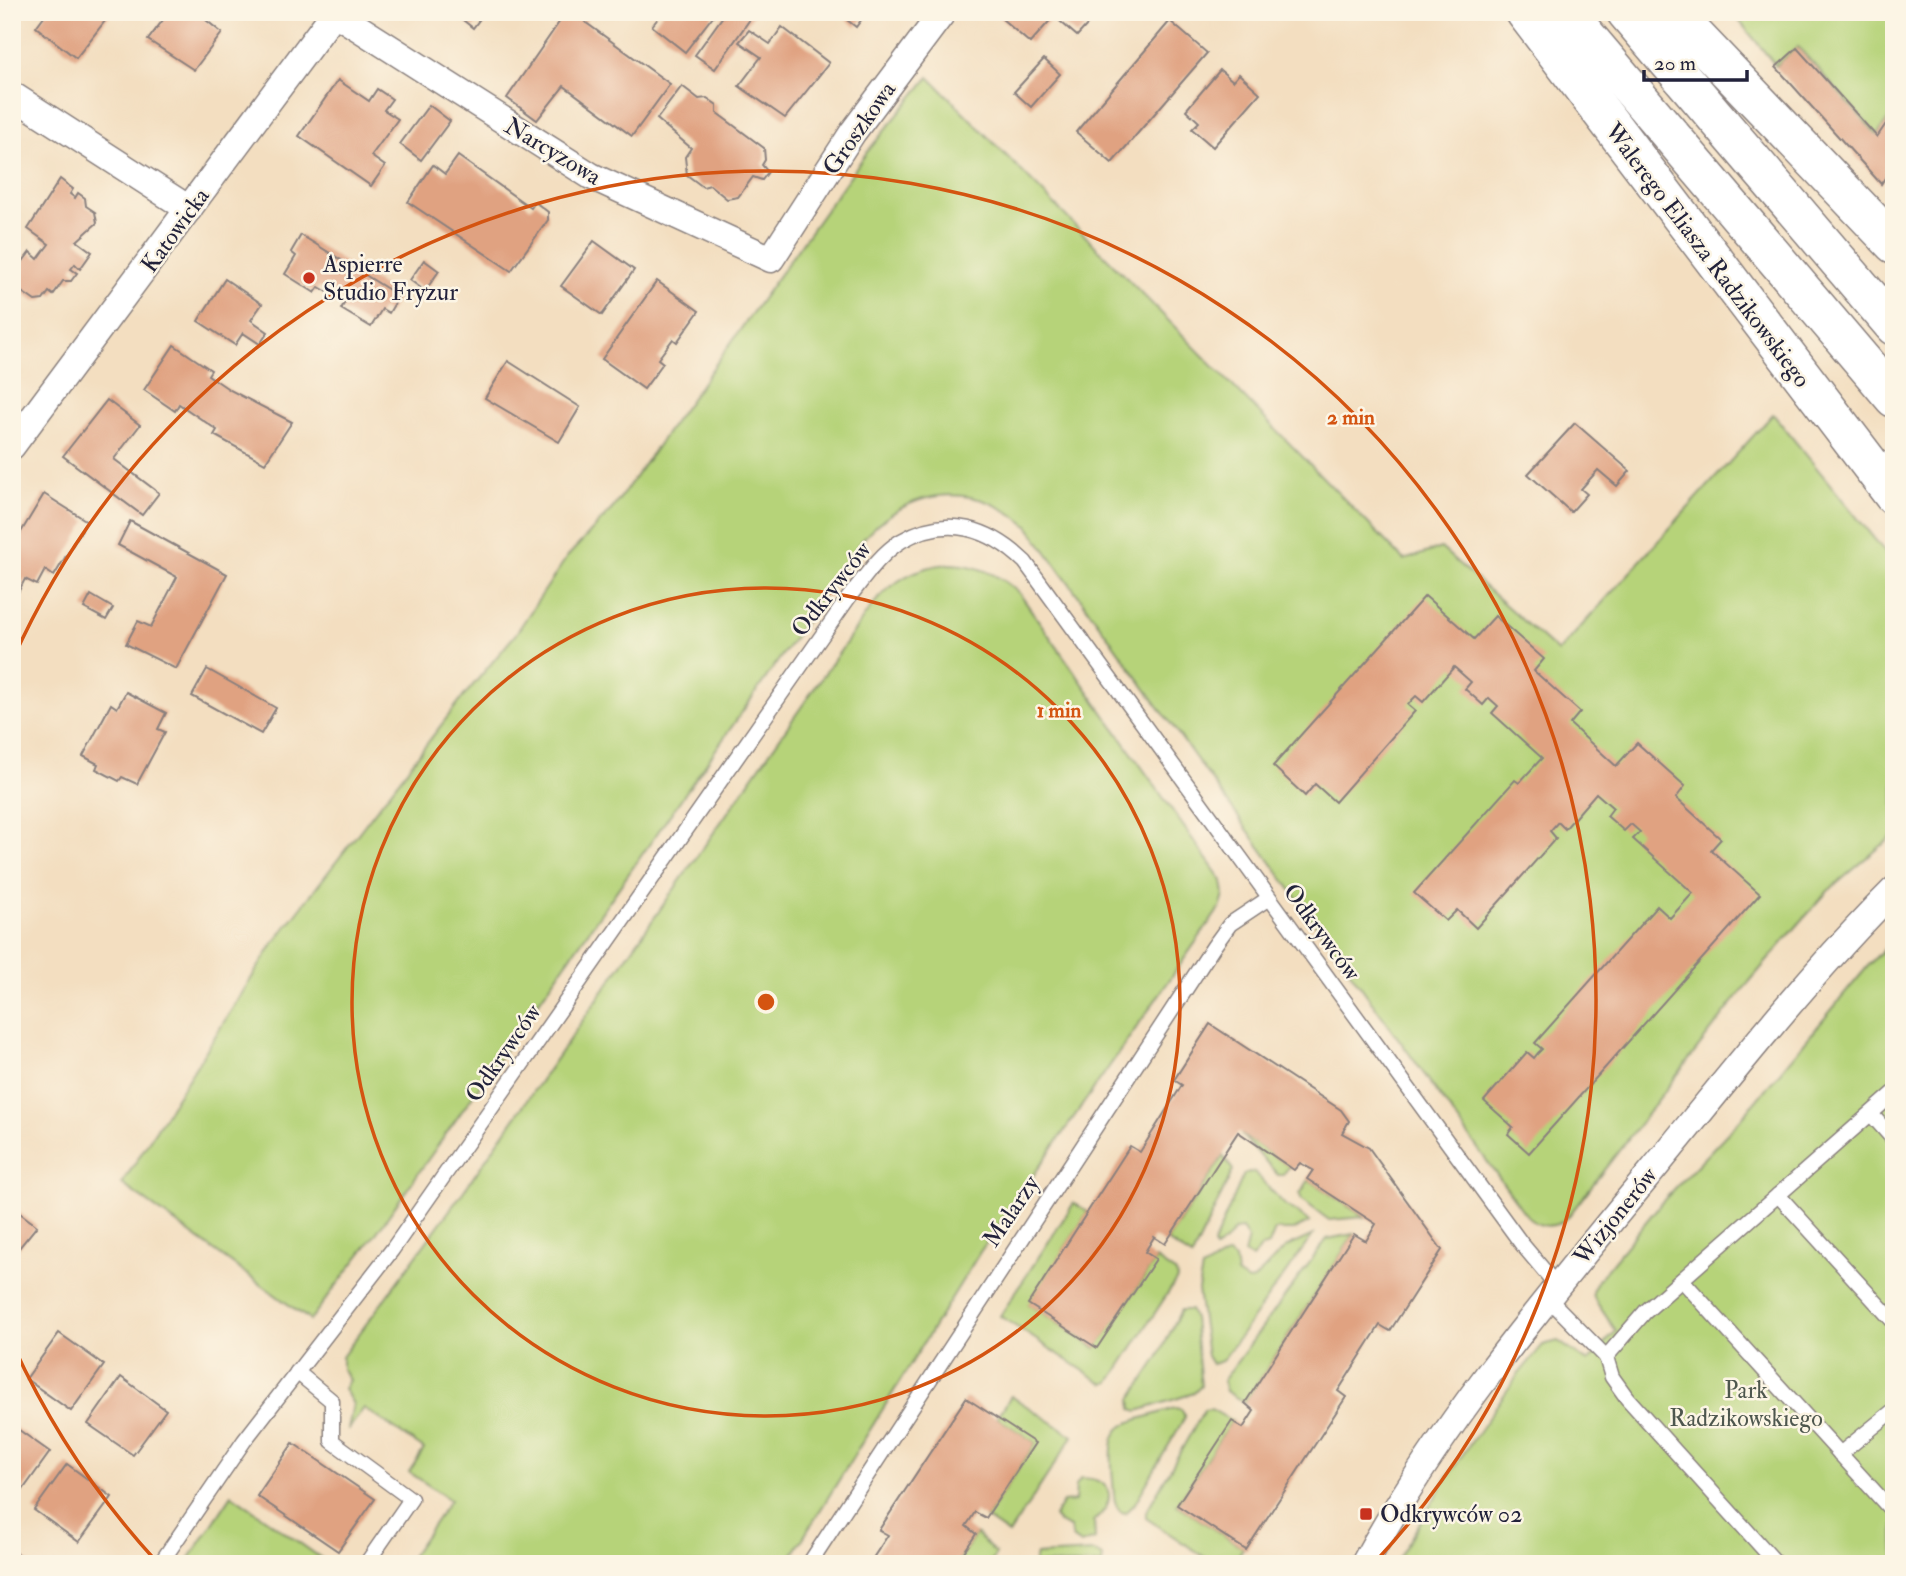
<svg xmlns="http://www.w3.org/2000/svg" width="1906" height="1576" font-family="'IM FELL Double Pica',serif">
<rect width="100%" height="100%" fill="#fcf5e5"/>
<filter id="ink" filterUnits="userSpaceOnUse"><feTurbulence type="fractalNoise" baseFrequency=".0143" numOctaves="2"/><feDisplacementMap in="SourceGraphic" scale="14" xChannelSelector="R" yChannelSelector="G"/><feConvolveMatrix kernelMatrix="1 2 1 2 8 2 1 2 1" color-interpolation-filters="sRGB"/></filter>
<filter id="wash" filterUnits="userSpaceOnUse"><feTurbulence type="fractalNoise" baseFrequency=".00686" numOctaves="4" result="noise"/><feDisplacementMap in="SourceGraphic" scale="28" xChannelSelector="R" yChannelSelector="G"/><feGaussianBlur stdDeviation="1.57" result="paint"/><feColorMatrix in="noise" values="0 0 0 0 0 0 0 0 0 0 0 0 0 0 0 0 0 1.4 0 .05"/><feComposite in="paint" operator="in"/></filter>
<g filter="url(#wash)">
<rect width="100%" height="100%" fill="#f3dec0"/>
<g fill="#b6d379" stroke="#6c7a5a" stroke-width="2">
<polygon points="1732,12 1894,12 1894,111 1877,135 1798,47 1776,66"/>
<path d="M929 77 1404 560 1441 548 1558 652 1773 414 1894 563V835L1828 891 1797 926 1745 987 1567 1218C1551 1231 1535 1227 1523 1211L1028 526C974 481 912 486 865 537L375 1235 310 1320 122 1184 273 944 459 702 515 635 567 557 613 508 867 152Z"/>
<path d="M948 564C976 564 999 574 1019 593L1222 881 1224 894 1221 906 980 1252 787 1564H406L450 1500 409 1472 424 1449 364 1408 348 1430 353 1404 344 1389 349 1380 342 1369V1357L463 1192 871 607C892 581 915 567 948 564Z"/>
<polygon points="1894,940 1894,1564 1746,1564 1738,1556 1728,1564 1395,1564 1450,1473 1517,1376 1543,1345 1558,1341 1588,1362 1616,1331 1593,1297 1592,1292 1598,1280 1662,1202 1740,1120 1873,960"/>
<polygon points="1241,1134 1289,1166 1283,1175 1278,1175"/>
<polygon points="1223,1156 1233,1170 1192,1257 1167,1241"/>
<polygon points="1249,1172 1255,1173 1283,1203 1310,1222 1294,1230 1275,1230 1269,1245 1262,1247 1252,1258 1244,1254 1248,1238 1242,1229 1234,1230 1226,1241 1215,1249 1213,1245 1244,1174"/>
<polygon points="1309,1180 1364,1217 1329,1220 1301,1199 1300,1194"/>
<polygon points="1074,1203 1088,1212 1029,1304 1096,1348 1156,1259 1176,1273 1177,1279 1110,1382 1104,1384 1000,1316"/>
<polygon points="1354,1234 1245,1403 1226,1391 1223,1381 1327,1239"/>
<polygon points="1313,1235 1222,1361 1212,1364 1207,1356 1198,1290 1202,1269 1228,1254 1235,1259 1237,1274 1248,1281 1254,1280 1285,1248"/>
<polygon points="1181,1310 1190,1310 1194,1318 1201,1386 1194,1393 1138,1411 1132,1409 1131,1399 1158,1358"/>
<polygon points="1011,1396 1073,1436 1009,1534 986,1518 1035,1443 997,1418"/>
<path d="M1175 1408 1181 1409 1185 1417 1134 1505 1126 1513 1121 1512C1113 1505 1114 1492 1113 1481 1107 1417 1119 1427 1175 1408Z"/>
<polygon points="1211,1409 1232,1421 1177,1505 1243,1548 1233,1564 1215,1564 1146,1518 1146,1512 1204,1410"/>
<path d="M1081 1478C1114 1479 1117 1501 1094 1521L1095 1539 1081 1544 1073 1539 1070 1528 1059 1523 1054 1517 1063 1502 1075 1501 1076 1485Z"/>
<polygon points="232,1495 328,1563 328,1564 186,1564"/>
<polygon points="976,1534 996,1554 990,1564 956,1564"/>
<polygon points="1094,1552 1103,1556 1102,1564 1033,1564 1036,1555"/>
</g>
<g id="blocks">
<g fill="#e0a281">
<polygon points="47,12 112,12 76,58 36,27"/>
<polygon points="169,12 196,12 222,33 194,70 148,40"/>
<polygon points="453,12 485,12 473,28"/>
<polygon points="554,12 592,12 585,22 670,84 632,136 564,86 537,120 507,98 562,18"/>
<polygon points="663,12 716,12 685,52 652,26"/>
<polygon points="726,12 755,12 715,69 695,55"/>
<polygon points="837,12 867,12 856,27"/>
<polygon points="994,12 1099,12 1077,36 1054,16 1030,43"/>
<polygon points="1170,21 1207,53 1112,163 1076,132"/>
<polygon points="782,27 829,63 785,118 739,86 761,57 739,42 749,30 770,44"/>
<polygon points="1797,48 1877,137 1894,112 1894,164 1881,184 1776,67"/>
<polygon points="1044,59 1060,74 1031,107 1014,92"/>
<polygon points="1220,70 1233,81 1239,74 1260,93 1213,147 1192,129 1199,122 1186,110"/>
<polygon points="338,80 369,101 377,89 392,99 384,110 398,119 371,156 385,166 371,186 299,136"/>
<polygon points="682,86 699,99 707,98 717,105 717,113 764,148 765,160 762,165 768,172 762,180 753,177 738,197 727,199 710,185 703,187 687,175 685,157 691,148 657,119"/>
<polygon points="429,105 450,121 421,160 400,144"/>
<polygon points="458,156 531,208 535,202 548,212 548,220 511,271 408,202 433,165 445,174"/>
<polygon points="12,162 20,168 12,180"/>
<polygon points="60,179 73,189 70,194 75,198 78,193 85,198 86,206 95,212 97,223 77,241 92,252 80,269 75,264 71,269 77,273 71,281 63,281 53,295 49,292 43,300 35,301 12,285 12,276 30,252 38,259 49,244 28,229"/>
<polygon points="301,235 399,296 389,313 382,309 371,327 341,309 345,302 319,287 315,293 285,274 296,256 291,252"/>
<polygon points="594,241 634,270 602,315 561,286"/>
<polygon points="424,260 439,271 425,291 410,280"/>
<polygon points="225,279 262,304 251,320 268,332 260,344 243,333 235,345 198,321"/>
<polygon points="657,281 699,311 677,342 673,339 658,359 663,363 644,389 602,359"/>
<polygon points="174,345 211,370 208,375 230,390 292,422 265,463 214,435 217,430 179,404 175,411 144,390"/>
<polygon points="508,361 580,407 559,442 485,398"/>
<polygon points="107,400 140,425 114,459 159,493 142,515 63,456"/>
<polygon points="1575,423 1630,471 1617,486 1598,470 1581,489 1587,494 1571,512 1528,474"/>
<polygon points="44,494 87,521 54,576 45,570 37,585 25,579 12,604 12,547"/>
<polygon points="130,521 227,574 176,669 126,644 138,621 151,627 177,577 118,545"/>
<polygon points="91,595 113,608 106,620 84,608"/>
<polygon points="1425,596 1474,639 1495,616 1544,659 1534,671 1580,712 1570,724 1616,766 1637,743 1685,786 1676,798 1721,839 1711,850 1760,894 1529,1153 1508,1134 1513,1127 1484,1101 1527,1052 1534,1058 1538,1053 1542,1049 1535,1043 1657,906 1670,918 1693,893 1633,839 1640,832 1631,824 1624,831 1607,816 1613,808 1596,793 1565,829 1558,822 1550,831 1556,838 1476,928 1457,910 1446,921 1414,893 1515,780 1519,783 1542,758 1492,713 1498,706 1489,698 1483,705 1465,689 1471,682 1454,667 1423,702 1416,696 1412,700 1408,705 1415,711 1335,802 1315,784 1305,796 1273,766"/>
<polygon points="207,669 276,708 261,734 192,696"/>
<polygon points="126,692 166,713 158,729 165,732 137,784 122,777 119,781 96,769 98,764 83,756 111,704 117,708"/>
<polygon points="1210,1024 1341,1110 1349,1121 1342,1133 1369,1148 1442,1250 1390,1331 1380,1325 1338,1391 1346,1397 1246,1550 1177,1505 1232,1421 1243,1428 1254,1411 1245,1403 1354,1234 1366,1241 1376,1224 1307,1179 1313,1170 1300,1163 1294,1170 1238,1132 1165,1244 1154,1237 1145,1252 1156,1259 1097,1348 1028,1304 1130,1146 1140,1152 1182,1085 1174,1080"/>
<polygon points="12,1207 37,1226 15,1253 12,1251"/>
<polygon points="59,1333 104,1365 71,1411 26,1379"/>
<polygon points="121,1377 166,1410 133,1455 88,1424"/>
<polygon points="966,1398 1035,1443 986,1518 975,1512 970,1520 966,1526 976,1534 956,1564 869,1564 888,1535 879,1530"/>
<polygon points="12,1425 50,1452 17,1498 12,1494"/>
<polygon points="293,1443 375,1499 338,1551 257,1496"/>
<polygon points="67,1464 112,1497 79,1542 34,1510"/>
<polygon points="12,1550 31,1564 12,1564"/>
</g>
</g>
</g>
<g filter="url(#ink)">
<use href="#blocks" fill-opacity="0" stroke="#8a807e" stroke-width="2"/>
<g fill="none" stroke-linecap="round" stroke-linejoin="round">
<defs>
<g id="service">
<polyline points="1871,1114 1894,1140"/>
<polyline points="1778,1195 1894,1322"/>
<polyline points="1682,1280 1894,1513"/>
<polyline points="1548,1298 1606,1357"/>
<polyline points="297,1372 332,1401 332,1441 411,1499 366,1564"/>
<polyline points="1840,1454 1894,1410"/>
<path d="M160 1564 244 1441 392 1250 849 597C864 578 880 554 901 541 947 514 990 528 1025 562L1521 1243 1557 1286"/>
<polyline points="809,1564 1214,946 1230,924 1269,898"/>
<polyline points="1777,1564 1627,1398 1612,1377 1606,1357 1645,1312 1894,1093"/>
</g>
<g id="minor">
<polyline points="335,13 591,176 771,259 853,132 943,12"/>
<polyline points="12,95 189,209"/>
<polyline points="12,446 335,12"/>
<path d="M1364 1564C1443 1420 1548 1297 1652 1171 1730 1076 1806 978 1894 890"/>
</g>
<g id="primary">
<polyline points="1525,12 1894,496"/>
<polyline points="1566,12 1894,398"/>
<polyline points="1626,12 1894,326"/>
<polyline points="1672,12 1894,244"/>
</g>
</defs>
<use href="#service" stroke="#8a807e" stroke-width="17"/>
<use href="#minor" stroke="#8a807e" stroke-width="29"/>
<use href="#primary" stroke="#8a807e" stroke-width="41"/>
<use href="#service" stroke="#fff" stroke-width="14"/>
<use href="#minor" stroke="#fff" stroke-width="26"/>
<use href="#primary" stroke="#fff" stroke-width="38"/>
</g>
</g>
<g fill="none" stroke="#d45411" stroke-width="3.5">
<circle cx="766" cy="1002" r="414"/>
<path d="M156 1561A828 828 0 0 1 13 1345M13 659A828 828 0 1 1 1376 1561"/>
</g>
<g fill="#c8321e" stroke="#fcf5e5" stroke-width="2.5">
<circle cx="309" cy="278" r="7"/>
<rect x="1359" y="1507" width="14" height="14" rx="3.5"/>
</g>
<g text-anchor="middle" stroke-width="5" stroke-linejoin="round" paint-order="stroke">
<g font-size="24" fill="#22223b" stroke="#fcf5e5">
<text transform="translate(859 128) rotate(-55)" y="8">Groszkowa</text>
<text transform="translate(553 151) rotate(31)" y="8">Narcyzowa</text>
<text transform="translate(175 230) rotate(-54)" y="8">Katowicka</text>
<text transform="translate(1708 255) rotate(53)" y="8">Walerego Eliasza Radzikowskiego</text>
<text transform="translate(831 589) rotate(-52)" y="8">Odkrywców</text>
<text transform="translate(1322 932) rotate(54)" y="8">Odkrywców</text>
<text transform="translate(503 1053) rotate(-55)" y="8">Odkrywców</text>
<text transform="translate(1011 1211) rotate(-56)" y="8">Malarzy</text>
<text transform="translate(1615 1216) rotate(-51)" y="8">Wizjonerów</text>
</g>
<g font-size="24" fill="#22223b" stroke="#fcf5e5" text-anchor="start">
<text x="323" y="272">Aspierre<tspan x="323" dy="28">Studio Fryzur</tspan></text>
<text x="1380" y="1522">Odkrywców 02</text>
</g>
<g font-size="24" fill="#4e574e" stroke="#fcf5e5">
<text x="1746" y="1398">Park<tspan x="1746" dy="28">Radzikowskiego</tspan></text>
</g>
</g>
<circle cx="766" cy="1002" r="10" fill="#d45411" stroke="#fcf5e5" stroke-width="3.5"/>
<g font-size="21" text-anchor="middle" font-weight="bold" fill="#d45411" stroke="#fcf5e5" stroke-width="5" stroke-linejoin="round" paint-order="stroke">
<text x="1351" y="424">2 min</text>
<text x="1059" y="717">1 min</text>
</g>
<rect width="1906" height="1576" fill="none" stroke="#fcf5e5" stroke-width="42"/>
<path d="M1644 70v10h103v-10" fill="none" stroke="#22223b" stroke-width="3.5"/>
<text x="1654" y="70" font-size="21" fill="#22223b" stroke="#fcf5e5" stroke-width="5" paint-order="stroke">20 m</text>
</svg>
